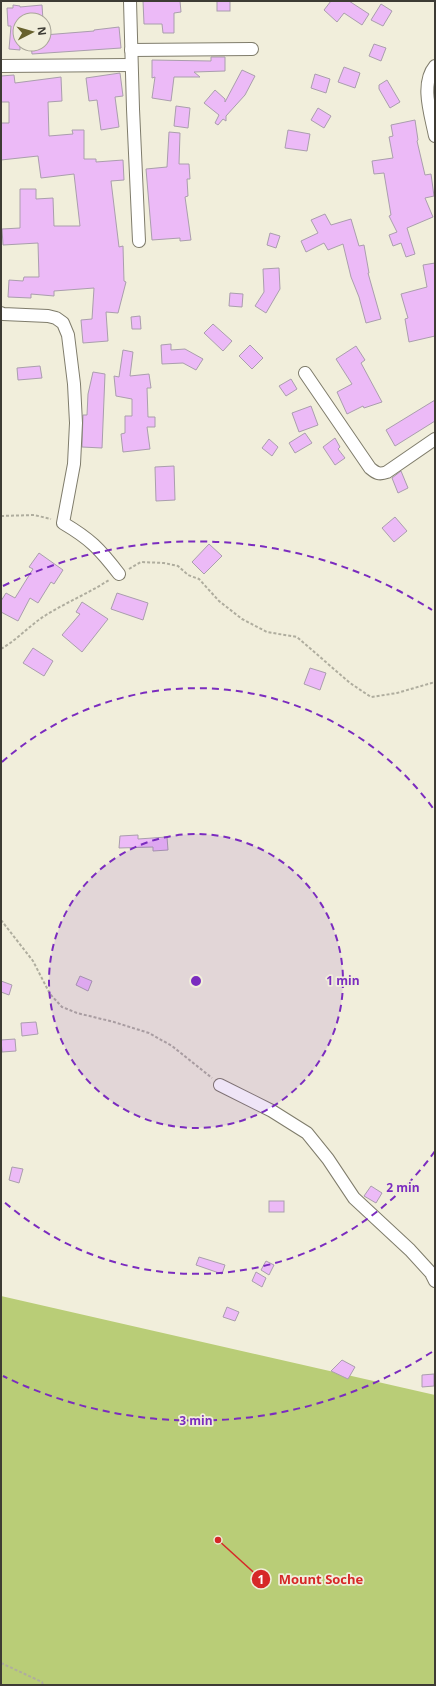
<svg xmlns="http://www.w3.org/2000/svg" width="436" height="1686" font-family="'Open Sans',sans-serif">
<rect width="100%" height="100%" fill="#f1eedb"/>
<polygon fill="#b9cd77" points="1,1296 435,1395 435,1685 1,1685"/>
<g fill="#ecbaf7" stroke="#aa9ead">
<polygon points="143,1 180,1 181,12 174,13 174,33 163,33 162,24 144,24"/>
<rect x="217" y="1" width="13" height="10"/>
<polygon points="331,1 349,1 369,14 362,25 344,13 337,22 324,10"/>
<polygon points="381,4 392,11 383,26 371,20"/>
<polygon points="13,5 20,6 20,7 42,5 43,20 20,20 20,50 9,49 11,26 8,26 7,8 13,8"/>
<polygon points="119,27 121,48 32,54 31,44 44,44 44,35 94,31 94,30"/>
<polygon points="374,44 386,48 381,61 369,56"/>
<polygon points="211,57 225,57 225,71 194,72 200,77 174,77 171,101 152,98 155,77 152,78 152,60 211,61"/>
<polygon points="344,67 360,73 355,88 338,82"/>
<polygon points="242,70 255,76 245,95 226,116 226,121 223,119 218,125 215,123 219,115 204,103 215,90 225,99 225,102"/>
<polygon points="120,73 123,96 115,97 119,127 101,130 97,100 89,101 86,78"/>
<polygon points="315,74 330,79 326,93 311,88"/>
<polygon points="14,75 15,83 61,77 62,101 48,102 49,136 73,134 72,130 84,130 84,159 96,159 96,162 123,160 124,180 111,181 119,247 123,246 124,281 126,282 118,313 106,312 108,341 83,343 81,320 92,319 94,288 54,291 54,296 31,294 31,298 8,297 9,280 23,281 24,277 39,277 38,243 3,245 2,229 20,228 20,189 36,189 36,199 53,198 54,226 80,226 74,174 41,178 38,156 1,160 1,123 9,123 9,102 1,102 1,76"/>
<polygon points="387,80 400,102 390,108 379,89 379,85"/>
<polygon points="176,106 190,108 188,128 174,126"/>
<polygon points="318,108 331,116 324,128 311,120"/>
<polygon points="415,120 418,140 417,141 425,175 431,174 434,196 425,198 433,217 407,228 415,254 406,257 401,243 393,246 389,235 397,232 389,216 391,215 384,173 374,174 372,161 393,158 389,137 393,136 391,125"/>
<polygon points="288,130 310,134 307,151 285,148"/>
<polygon points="169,132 180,133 179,164 189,164 190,179 187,179 188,196 185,197 191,240 180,241 180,238 152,240 146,169 167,167"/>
<polygon points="325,214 331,225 351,219 359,246 364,245 369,273 368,273 381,319 366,323 359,297 351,277 343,244 328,250 324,243 306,252 301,241 318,233 311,220"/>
<polygon points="270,233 280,236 276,248 267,245"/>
<polygon points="435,263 435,336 409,342 405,319 408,318 401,294 427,287 423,265"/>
<polygon points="279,268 280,289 266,313 255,306 264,292 263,269"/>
<polygon points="230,293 243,294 242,307 229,306"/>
<polygon points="140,316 141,329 132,329 131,317"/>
<polygon points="213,324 232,341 223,351 204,333"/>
<polygon points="171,344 171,350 185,349 203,359 196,370 183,363 162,364 161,345"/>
<polygon points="250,345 263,358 252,369 239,356"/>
<polygon points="356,346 365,360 361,363 382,402 364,408 363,406 347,414 337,392 352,384 336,359"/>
<polygon points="123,350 133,352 130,376 149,374 151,388 147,388 148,417 155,417 155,427 147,427 150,449 123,452 121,434 125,433 125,416 132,416 132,399 116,396 114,376 119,377"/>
<polygon points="40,366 42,378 18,380 17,368"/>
<polygon points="93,372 105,374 102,448 82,447 83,415 87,415 88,394"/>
<polygon points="291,379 297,389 286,396 279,386"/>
<polygon points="435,400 435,421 395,446 386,430"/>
<polygon points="311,406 318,425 299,432 292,413"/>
<polygon points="305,433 312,443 295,453 289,443"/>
<polygon points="335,438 340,447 338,449 345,458 335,465 323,447"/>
<polygon points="269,439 278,447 272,456 262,448"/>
<polygon points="174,466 175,500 156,501 155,467"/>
<polygon points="401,471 408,488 398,493 392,478"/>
<polygon points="395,517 407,531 394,542 382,528"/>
<polygon points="209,544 222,556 204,574 192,562"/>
<polygon points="39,553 63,570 54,584 51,582 38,603 30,598 18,621 1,612 1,601 6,593 15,598 33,569 29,567"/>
<polygon points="117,593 148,603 143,620 111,609"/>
<polygon points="82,602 108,619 82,652 62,635 80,614 76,612"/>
<polygon points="33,648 53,661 44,676 23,663"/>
<polygon points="310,668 326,673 320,690 304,684"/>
<polygon points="138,835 138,839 167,837 168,850 153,851 153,847 119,848 120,836"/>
<polygon points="80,976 92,981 88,991 76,985"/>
<polygon points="1,981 12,985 9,995 1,992"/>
<polygon points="36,1022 38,1034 22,1036 21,1023"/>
<polygon points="15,1039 16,1051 2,1052 1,1040"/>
<polygon points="12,1167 23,1169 19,1183 9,1180"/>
<polygon points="371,1186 382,1193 376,1203 364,1196"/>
<rect x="269" y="1201" width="15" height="11"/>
<polygon points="199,1257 225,1265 222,1274 196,1265"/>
<polygon points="266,1261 274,1265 269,1275 261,1270"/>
<polygon points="256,1272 266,1278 262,1287 252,1281"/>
<polygon points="227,1307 239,1312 235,1321 223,1317"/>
<polygon points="342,1360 355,1367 348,1379 331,1371"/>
<polygon points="434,1374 434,1386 422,1387 422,1375"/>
</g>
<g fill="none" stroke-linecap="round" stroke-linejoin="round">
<defs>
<g id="minor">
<polyline points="130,1 133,109 139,241"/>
<polyline points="131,50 252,49"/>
<polyline points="1,66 131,65"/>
<path d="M435 66C420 84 431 115 435 136"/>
<path d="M1 313 3 314 48 316 56 318 63 323 68 335 74 384 76 423 74 464 63 523C90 539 99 548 119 574"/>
<path d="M305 373 370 468C376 473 379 475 387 472L435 439"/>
<polyline points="220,1085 272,1111 307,1133 328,1159 354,1198 410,1250 431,1273 435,1281"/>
</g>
</defs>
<use href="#minor" stroke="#7f7c6b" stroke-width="14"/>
<g stroke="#afad9e" stroke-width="2" stroke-dasharray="3 2" stroke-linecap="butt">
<polyline points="1,516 34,515 51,519"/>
<polyline points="129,569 141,562 164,563 178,566 188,575 199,579 219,601 242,619 267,632 297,637 350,683 371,697 397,693 435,682"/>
<path d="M1 649C18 639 30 625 46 615 67 602 89 593 109 580"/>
<polyline points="1,920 33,961 50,994 62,1007 77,1013 114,1022 149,1033 172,1046 212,1078"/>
<polyline points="1,1663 42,1682 43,1685"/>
</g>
<use href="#minor" stroke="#fff" stroke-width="12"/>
</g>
<circle cx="196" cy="981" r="147" fill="#7b2cbf" fill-opacity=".12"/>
<g fill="none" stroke="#7b2cbf" stroke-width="2" stroke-dasharray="7 5">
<circle cx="196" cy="981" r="147"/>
<path d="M435 1151A293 293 0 0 1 2 1200M2 762A293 293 0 0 1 435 811"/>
<path d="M432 1352A440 440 0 0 1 3 1376M3 586A440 440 0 0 1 432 610"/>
</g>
<circle cx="196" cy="981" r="6" fill="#7b2cbf" stroke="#f1eedb" stroke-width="2"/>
<g font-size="12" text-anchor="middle" font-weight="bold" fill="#7b2cbf" stroke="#f1eedb" stroke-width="3.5" stroke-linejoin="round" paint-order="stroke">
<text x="343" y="985">1 min</text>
<text x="403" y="1192">2 min</text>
<text x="196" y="1425">3 min</text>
</g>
<path fill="none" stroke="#d62828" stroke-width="1.5" d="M218 1540L261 1579"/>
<g fill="#d62828" stroke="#f1eedb" stroke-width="1.5">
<circle cx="218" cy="1540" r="4"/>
<circle cx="261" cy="1579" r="10"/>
</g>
<g font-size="12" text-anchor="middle" font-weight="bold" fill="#fff">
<text x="261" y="1584">1</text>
</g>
<g font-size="13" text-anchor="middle" font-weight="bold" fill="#d62828" stroke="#f1eedb" stroke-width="3.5" stroke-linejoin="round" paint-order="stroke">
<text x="321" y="1584">Mount Soche</text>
</g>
<rect width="436" height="1686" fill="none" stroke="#3d3b34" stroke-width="4"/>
<g transform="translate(32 32) rotate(84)"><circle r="19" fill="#f1eedb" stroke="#a9a698"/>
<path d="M0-3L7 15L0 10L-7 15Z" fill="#67612d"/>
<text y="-6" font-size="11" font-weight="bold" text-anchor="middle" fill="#3d3b34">N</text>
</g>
</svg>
